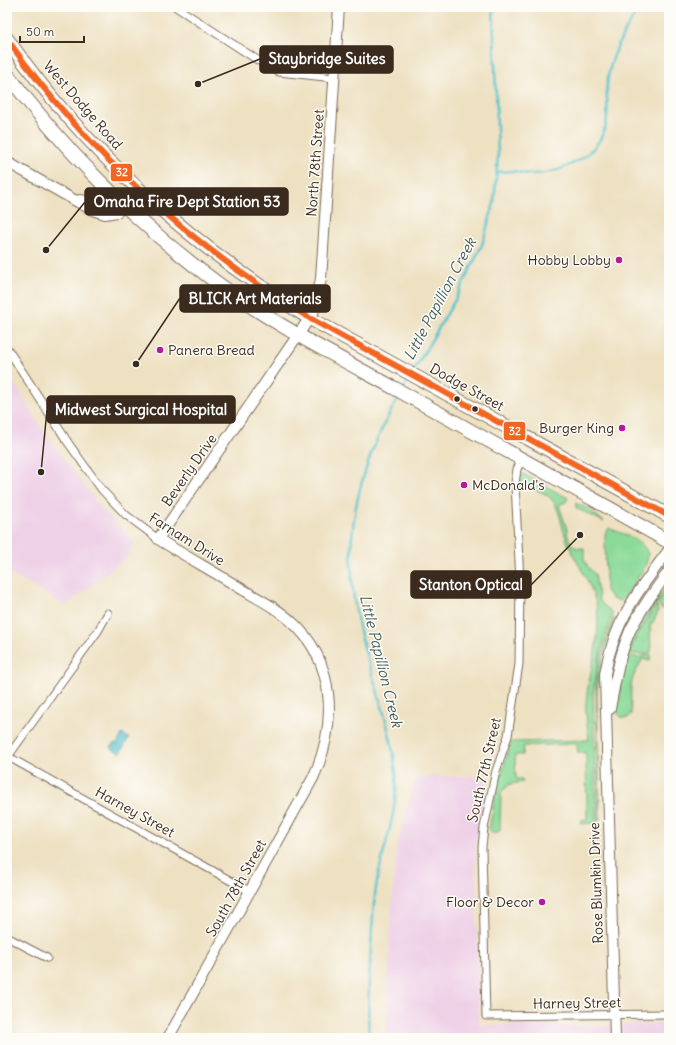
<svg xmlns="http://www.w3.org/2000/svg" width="676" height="1045" font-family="Delius,sans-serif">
<rect width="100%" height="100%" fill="#fdfcf7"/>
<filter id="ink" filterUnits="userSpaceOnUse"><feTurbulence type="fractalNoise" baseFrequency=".025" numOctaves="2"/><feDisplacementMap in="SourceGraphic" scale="8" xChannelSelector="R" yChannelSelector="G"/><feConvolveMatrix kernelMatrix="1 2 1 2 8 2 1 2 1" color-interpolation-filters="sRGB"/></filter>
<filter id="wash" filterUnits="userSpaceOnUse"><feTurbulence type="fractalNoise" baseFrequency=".012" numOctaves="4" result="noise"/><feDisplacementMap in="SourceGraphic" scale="16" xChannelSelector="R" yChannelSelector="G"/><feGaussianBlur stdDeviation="0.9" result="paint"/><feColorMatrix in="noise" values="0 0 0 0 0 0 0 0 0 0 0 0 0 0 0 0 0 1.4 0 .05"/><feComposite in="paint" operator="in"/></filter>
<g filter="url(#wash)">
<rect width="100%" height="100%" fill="#eee1c2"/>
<g fill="#eed0e7">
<polygon points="7,372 46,435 102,509 135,543 129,555 66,606 7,572"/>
<polygon points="490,776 475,845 479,1025 607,1026 669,1022 669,1038 387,1038 390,932 397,845 416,777"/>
</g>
<g fill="#8bda99" stroke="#63825c">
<path d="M523 474 568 498 566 502 559 505 568 532 567 533C570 542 573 550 584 548V559L588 567 595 574 599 598 601 603 613 613 600 651 593 693 596 823 581 824 580 822 581 820 587 819 586 753H578L577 744 524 746 523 755H515L516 779H522L523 782 510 784 501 792 500 831 492 833 489 829 498 784 511 742 589 740C588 728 585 715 586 703 588 676 598 649 598 622 598 588 578 569 567 541 556 512 562 490 520 488V477Z"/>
<polygon points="576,503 589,509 604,522 576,508"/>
<path d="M609 528C621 534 643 538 648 554L646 566 622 601 612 599 606 590 605 534Z"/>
<path d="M669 581V587C637 626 621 661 615 712V693L631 639 648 610Z"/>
<polygon points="669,590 669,607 661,609 658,603"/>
<polygon points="657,605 658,612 652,624 650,624 651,652 642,655 630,653 637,636"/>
<polygon points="614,617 614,622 604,652 597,690 600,819 598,823 596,681 601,653"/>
<path d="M651 654 650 661 643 659C628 682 631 687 631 714L628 718H622L617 713 623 673 629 655 639 658Z"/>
</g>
<polygon fill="#55c2cd" stroke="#487676" points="122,734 129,738 120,753 111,748 114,743 117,744"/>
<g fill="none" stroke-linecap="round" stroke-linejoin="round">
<g stroke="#55c2cd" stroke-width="2.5">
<path d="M497 172C502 172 508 171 513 171 520 172 527 175 534 174 563 173 600 155 606 124 609 111 606 97 607 84 610 57 624 29 641 7"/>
<polyline points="414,370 455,300 482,245 494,203 498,155 493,7"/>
<polyline points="403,389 410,378"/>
<path d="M369 1038C367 1014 369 989 370 965 372 935 372 905 378 876 385 843 398 809 396 775 393 733 375 687 364 647 338 555 352 476 400 395"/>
</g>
</g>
</g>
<g filter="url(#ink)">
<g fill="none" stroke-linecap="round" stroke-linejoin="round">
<defs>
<g id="street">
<polyline points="176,7 259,61 279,72 334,78"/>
<polyline points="7,348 69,444 102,490 126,515 158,539"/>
<polyline points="522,459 517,469 515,484 520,581 519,664 508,736 496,771 484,828 482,847 486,1016 669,1014"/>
<polyline points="7,756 249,891"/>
<polyline points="7,758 98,631 108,613"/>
<polyline points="7,937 47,958"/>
</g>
<g id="secondary">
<polyline points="7,162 92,210 105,214 117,212 139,189"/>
<polyline points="80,200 101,204 124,204"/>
<path d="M610 709C615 682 619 656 630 631 640 610 655 590 669 571"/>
<path d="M168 1038 313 778C337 726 337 662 291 621 277 608 261 600 245 591 216 573 187 557 158 539L313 313 321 279 339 7"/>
<path d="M615 1038 605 674C613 623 639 589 669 550"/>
</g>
<g id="highway">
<path d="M7 39C87 153 193 247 311 319L669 516"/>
<path d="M7 74C67 153 139 226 220 285 275 325 336 356 396 389 487 440 578 490 669 542"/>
</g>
</defs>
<use href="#street" stroke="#7a6a57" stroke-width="9"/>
<use href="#secondary" stroke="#7a6a57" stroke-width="12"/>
<use href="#highway" stroke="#7a6a57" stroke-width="15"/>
<use href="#street" stroke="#fff" stroke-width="7"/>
<use href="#secondary" stroke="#fff" stroke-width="10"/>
<use href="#highway" stroke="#fff" stroke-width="13"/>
<defs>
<path id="bus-1" d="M7 39C87 153 193 247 311 319L669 516"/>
</defs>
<use href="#bus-1" stroke="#fdfcf7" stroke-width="9"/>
<use href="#bus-1" stroke="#f26522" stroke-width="6"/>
</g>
</g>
<g fill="#b5179e" stroke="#fdfcf7" stroke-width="1.5">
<circle cx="619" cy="260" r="4"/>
<circle cx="160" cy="350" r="4"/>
<circle cx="622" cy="428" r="4"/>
<circle cx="464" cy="485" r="4"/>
<circle cx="542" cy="902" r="4"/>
</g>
<g fill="#3b2a1e" stroke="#fdfcf7" stroke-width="1.5">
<circle cx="457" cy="399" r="3.5"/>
<circle cx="475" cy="409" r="3.5"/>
</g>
<g text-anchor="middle" stroke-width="3" stroke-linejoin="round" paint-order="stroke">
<g font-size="14" fill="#3b2a1e" stroke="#fdfcf7">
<text transform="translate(83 105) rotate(49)" y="5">West Dodge Road</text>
<text transform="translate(315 163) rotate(-86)" y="5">North 78th Street</text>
<text transform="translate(467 387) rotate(29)" y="5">Dodge Street</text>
<text transform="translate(189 470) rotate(-55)" y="5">Beverly Drive</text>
<text transform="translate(187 539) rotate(32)" y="5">Farnam Drive</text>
<text transform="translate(484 770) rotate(-77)" y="5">South 77th Street</text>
<text transform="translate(135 812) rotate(29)" y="5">Harney Street</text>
<text transform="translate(596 883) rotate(-92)" y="5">Rose Blumkin Drive</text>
<text transform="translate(236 888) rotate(-61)" y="5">South 78th Street</text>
<text transform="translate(577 1003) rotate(-1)" y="5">Harney Street</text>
</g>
<g font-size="14" fill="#3b2a1e" stroke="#fdfcf7" text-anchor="end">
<text x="611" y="265">Hobby Lobby</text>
<text x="168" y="355" text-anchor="start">Panera Bread</text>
<text x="614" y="433">Burger King</text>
<text x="472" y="490" text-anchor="start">McDonald's</text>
<text x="534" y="907">Floor &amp; Decor</text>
</g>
<g font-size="15" font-style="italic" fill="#445f5b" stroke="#fdfcf7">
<text transform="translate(440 299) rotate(-62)" y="5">Little Papillion Creek</text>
<text transform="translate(381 661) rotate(76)" y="5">Little Papillion Creek</text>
</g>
</g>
<path fill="none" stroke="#3b2a1e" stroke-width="1.5" d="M198 84L260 59M46 250L85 202M136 364L180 298M41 472L47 410M580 535L531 585"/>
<g fill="#3b2a1e" stroke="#fdfcf7" stroke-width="1.5">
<circle cx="198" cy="84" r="4"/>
<circle cx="46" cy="250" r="4"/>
<circle cx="136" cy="364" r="4"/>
<circle cx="41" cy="472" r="4"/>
<circle cx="580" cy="535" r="4"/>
</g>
<g fill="#3b2a1e" stroke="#3b2a1e" stroke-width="1.5">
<rect x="260" y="46" width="133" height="27" rx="4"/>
<rect x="85" y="188" width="203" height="27" rx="4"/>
<rect x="180" y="285" width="150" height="27" rx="4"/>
<rect x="47" y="396" width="188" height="27" rx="4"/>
<rect x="411" y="571" width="120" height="27" rx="4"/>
</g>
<g font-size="15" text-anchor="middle" font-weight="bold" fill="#fff">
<text x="327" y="64">Staybridge Suites</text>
<text x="187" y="207">Omaha Fire Dept Station 53</text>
<text x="255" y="304">BLICK Art Materials</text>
<text x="141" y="415">Midwest Surgical Hospital</text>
<text x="471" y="590">Stanton Optical</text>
</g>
<g stroke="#fdfcf7" stroke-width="1.5">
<rect x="110" y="163" width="23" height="19" rx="4" fill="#f26522"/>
<rect x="503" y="421" width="23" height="20" rx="4" fill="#f26522"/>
</g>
<g font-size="11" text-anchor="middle" font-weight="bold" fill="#fff">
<text x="122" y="176">32</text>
<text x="515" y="435">32</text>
</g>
<rect width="676" height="1045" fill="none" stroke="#fdfcf7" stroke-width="24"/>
<path d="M20 36v6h64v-6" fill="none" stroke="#3b2a1e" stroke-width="2"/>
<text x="26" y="36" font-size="12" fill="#3b2a1e" stroke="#fdfcf7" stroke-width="3" paint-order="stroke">50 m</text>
</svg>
